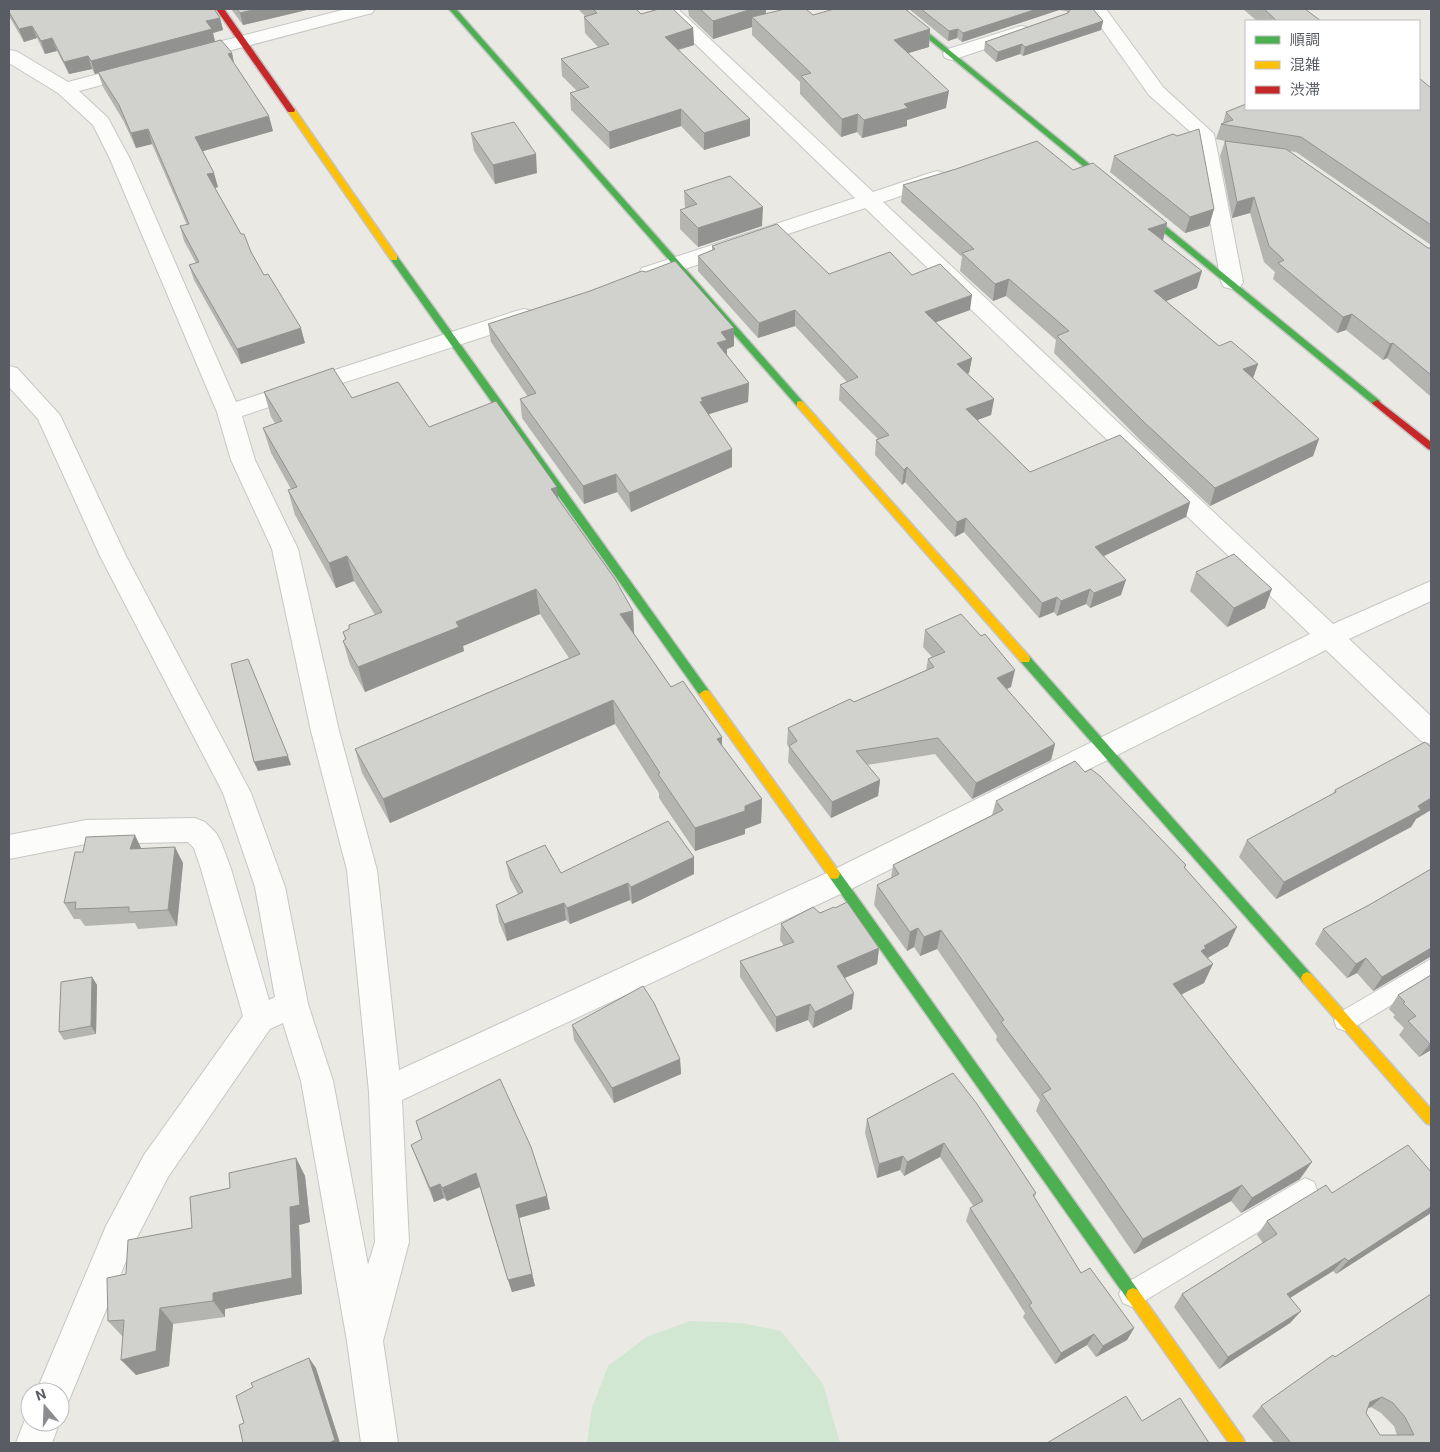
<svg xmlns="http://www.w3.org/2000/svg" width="1440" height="1452" font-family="Roboto,'Noto Sans JP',sans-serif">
<rect width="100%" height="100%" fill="#eae9e4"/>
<polygon fill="#d1e7d1" points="691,1321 741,1323 781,1331 823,1384 840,1443 587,1443 592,1408 608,1366 648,1336"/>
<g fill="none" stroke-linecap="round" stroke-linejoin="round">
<defs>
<g id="lane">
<polygon points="1431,959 1431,981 1353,1028 1345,1031 1337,1028 1334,1021 1337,1014"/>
<polygon points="1305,1178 1314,1182 1317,1190 1314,1198 1141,1303 1132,1307 1123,1303 1119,1294 1123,1285"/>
</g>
<g id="street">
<polygon points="346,9 375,9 372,13 190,61 183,59 181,55 183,51"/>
<polygon points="659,9 678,9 873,192 930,173 937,171 944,173 947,177 944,181 883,202 1333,624 1431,581 1431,601 1349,639 1431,716 1431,744 1421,741 1326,650 849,890 402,1100 409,1242 383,1341 398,1443 361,1443 347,1341 301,1081 283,1023 270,1029 168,1177 131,1249 67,1405 60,1408 60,1392 36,1392 106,1226 144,1155 243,1016 201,869 194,848 188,842 86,844 9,859 9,835 86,820 195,818 205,822 216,833 221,842 231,869 269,1000 275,997 255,887 223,793 100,556 38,419 9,387 9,366 17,368 60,415 126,556 251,793 285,887 308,1004 333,1081 368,1265 375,1242 369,1092 347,870 311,731 272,549 231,460 217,412 110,159 93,125 58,93 9,63 9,50 16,51 68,82 136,64 143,66 145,70 143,74 79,91 108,118 130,159 236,402 516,311 524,309 532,311 535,316 532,321 242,416 255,460 298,549 339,731 377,870 399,1070 829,872 1310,634 865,208 658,278 650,280 642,278 639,273 642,268 855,198"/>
<polygon points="1088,9 1106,9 1163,87 1214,134 1243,282 1240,287 1232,289 1224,287 1221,282 1195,136 1149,95"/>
<polygon points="1021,26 1027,27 1030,31 1027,35 952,60 945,58 943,54 945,50"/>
<polygon points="29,1409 30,1422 60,1421 52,1443 16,1443"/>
</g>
<g id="fast">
<polygon points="449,9 456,9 803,402 803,406 797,406"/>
<polygon points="892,9 899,9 1380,401 1380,405 1374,405"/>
<polygon points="394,255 397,256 709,691 711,694 709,697 701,697 391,260 390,258"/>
<polygon points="1025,655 1029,656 1311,974 1313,978 1311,982 1307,984 1303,982 1021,662 1020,659"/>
<polygon points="834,869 838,870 1138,1290 1140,1295 1138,1300 1133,1302 1128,1300 830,878 828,874 830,870"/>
</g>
<g id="slow">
<polygon points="288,108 294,108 397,256 397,260 391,260 287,110"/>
<polygon points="800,401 803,402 1029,656 1030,659 1029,662 1021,662 797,406 797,402"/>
<polygon points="705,690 709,691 838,870 840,874 838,878 834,879 830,878 701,697 699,694"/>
<polygon points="1307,972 1311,974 1431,1109 1431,1125 1426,1123 1303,982 1301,978 1303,974"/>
<polygon points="1133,1288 1138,1290 1243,1438 1245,1443 1229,1443 1128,1300 1126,1295 1128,1290"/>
</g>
<g id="jam">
<polygon points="216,9 224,9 295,110 294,112 288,112"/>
<polygon points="1377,400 1431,442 1431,450 1428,449 1374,405 1372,403"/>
</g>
</defs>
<use href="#lane" stroke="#c6c7c6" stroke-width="2"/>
<use href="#street" stroke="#c6c7c6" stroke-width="2"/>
<use href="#fast" stroke="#c5c5c5" stroke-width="3"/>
<use href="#slow" stroke="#c5c5c5" stroke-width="3"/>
<use href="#jam" stroke="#c5c5c5" stroke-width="3"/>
<use href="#lane" fill="#fcfcfb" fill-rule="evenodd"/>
<use href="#street" fill="#fcfcfb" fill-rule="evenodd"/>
<use href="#fast" fill="#4caf50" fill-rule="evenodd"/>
<use href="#slow" fill="#ffc107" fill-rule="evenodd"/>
<use href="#jam" fill="#c62828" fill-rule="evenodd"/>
</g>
<g fill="#b4b4b1" fill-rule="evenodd">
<polygon points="9,9 220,18 223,30 213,33 215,41 232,53 234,64 273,131 203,151 218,187 215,188 264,275 305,343 241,364 194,280 189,265 196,263 184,241 180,226 187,225 152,144 136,148 123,120 103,87 98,73 95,74 92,69 69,74 57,51 45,54 37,38 24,42 9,16"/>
<polygon points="231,9 311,9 243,25"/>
<polygon points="578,9 636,9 641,14 693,28 694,45 679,50 750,136 704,150 681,126 610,149 571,110 570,93 577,91 562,76 561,59 598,47 585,33 584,17 585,16"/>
<polygon points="688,9 766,9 766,14 813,15 930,29 929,47 908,53 946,108 907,120 907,126 862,138 857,132 841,137 800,94 800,82 752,35 752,27 713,39 689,16"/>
<polygon points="909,9 1093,9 1103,21 1101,30 1023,56 1020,54 996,62 984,51 985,42 1068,13 1066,11 1059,10 962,42 957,38 948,41"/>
<polygon points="1243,9 1305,9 1321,21 1257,21"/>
<polygon points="1431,88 1431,245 1296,152 1289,151 1428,248 1431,248 1431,397 1387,358 1383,360 1346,330 1337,333 1273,279 1275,272 1264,262 1250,213 1232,218 1220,156 1225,141 1216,139 1221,124 1223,123 1226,112"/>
<polygon points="471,133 537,173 495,184 474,151"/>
<polygon points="1114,156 1214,209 1209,226 1185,233 1110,172"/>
<polygon points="1073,170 1167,223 1163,240 1197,288 1166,301 1219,346 1258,364 1253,378 1319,439 1313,456 1210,506 1140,440 1054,353 1056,340 1006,296 993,301 960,271 962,257 901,202 903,185"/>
<polygon points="684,191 762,226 698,247 680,229 680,210 685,208"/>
<polygon points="712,246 829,274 912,275 970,310 936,322 972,358 969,373 968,374 994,399 991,415 977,420 1030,472 1190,502 1186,517 1104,556 1121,595 1090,608 1086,604 1057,616 1054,612 1039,618 964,532 955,537 905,482 902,485 875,455 876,440 878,439 839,400 840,385 847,382 795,326 758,338 698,271 698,256 712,250"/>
<polygon points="488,324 734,346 727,349 727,355 749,383 748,402 709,414 732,467 631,512 617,492 584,504 522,418 520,399 528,397 491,342"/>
<polygon points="264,392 352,398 429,427 558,500 633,611 634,633 671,687 722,737 722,745 762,799 761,823 745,829 745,834 695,851 659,798 659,793 615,724 390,823 362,773 355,749 569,658 540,614 463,646 464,651 365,692 350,665 343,641 345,639 343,632 375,615 354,581 336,588 295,515 288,490 291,489 271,453 263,428 275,423 271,417"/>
<polygon points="1196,572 1265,608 1227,627 1190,591"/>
<polygon points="925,630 1011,687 1007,689 1055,744 1051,760 972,799 935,754 867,765 880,780 878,796 831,818 788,762 789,748 787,744 788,728 854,702 926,670 928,659 932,657 923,647"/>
<polygon points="1085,772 1186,865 1185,868 1228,946 1207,958 1204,983 1181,994 1300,1179 1241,1213 1231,1201 1134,1254 1036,1111 1040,1100 996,1040 997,1036 937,949 920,956 914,947 907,951 874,905 877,885 891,878 893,865 992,815 996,801"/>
<polygon points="1335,790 1416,819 1411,827 1276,899 1239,857 1247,840 1333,794"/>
<polygon points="142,848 183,863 177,926 138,929 135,923 85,926 80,919 74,919 64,903"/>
<polygon points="694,857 694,874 632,904 630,900 570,924 566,920 507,941 499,922 496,905 518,894 510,879 506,862 561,873"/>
<polygon points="1431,869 1431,958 1430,957 1373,991 1357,973 1347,978 1315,944 1323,929 1369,905"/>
<polygon points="835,908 879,948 877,964 845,978 852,1009 813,1028 808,1020 776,1032 740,977 740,961 784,946 780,940 781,924"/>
<polygon points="1431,975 1431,1050 1419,1057 1399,1035 1404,1028 1393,1017 1395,1015 1389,1009 1398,995"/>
<polygon points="92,977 97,985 96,1034 64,1040 59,1032"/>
<polygon points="572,1025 680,1059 681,1074 614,1103 574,1040"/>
<polygon points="953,1073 1036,1193 1034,1198 1081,1273 1134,1328 1127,1340 1096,1357 1087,1345 1055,1364 1023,1317 1025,1313 966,1221 970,1208 974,1207 940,1157 904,1176 900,1170 877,1178 865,1133 867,1119"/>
<polygon points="411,1145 550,1209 519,1218 535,1286 512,1292 480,1187 447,1201 444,1198 434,1202"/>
<polygon points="296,1158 305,1176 310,1222 299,1225 302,1294 225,1309 225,1317 173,1324 169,1366 136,1375 123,1337 108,1321 192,1228 230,1188"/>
<polygon points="1431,1172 1431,1213 1336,1274 1333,1271 1290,1298 1301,1311 1290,1323 1219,1369 1174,1307 1182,1294 1263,1243 1257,1235 1267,1221 1332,1193"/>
<path d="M1431 1294V1443H1274L1252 1416 1261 1406ZM1371 1407 1381 1413 1394 1426 1397 1435H1380L1366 1413 1368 1408Z"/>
</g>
<g fill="#929290">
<polygon points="256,9 311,9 243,25 240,13"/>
<polygon points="752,9 766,9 765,23 752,17 752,27 713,39 713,21"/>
<polygon points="1037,9 1060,9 1059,10 962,42 963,33"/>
<polygon points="220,18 223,30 213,33 215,42 95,74 91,61 206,21"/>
<polygon points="1103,21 1101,30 1023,56 1025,47"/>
<polygon points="32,26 37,38 24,42 19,29"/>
<polygon points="693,28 694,45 666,53 665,37"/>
<polygon points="930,29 929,47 892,58 894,40"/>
<polygon points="958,29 957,38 948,41 949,31"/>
<polygon points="52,38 57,51 45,54 41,41"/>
<polygon points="1022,44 1020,54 996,62 998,52"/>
<polygon points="232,53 235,68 228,54"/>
<polygon points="88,56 92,69 69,74 64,62"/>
<polygon points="949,91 946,108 907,120 907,126 862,138 864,120 904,104"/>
<polygon points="681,109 681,126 610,149 609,132"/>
<polygon points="858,114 857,132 841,137 842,119"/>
<polygon points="269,116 273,131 200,152 195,137"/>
<polygon points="750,119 750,136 704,150 704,133"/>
<polygon points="148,129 152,144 136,148 131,133"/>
<polygon points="536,154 537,173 495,184 493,165"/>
<polygon points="214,173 218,187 211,189 207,174"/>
<polygon points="1254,197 1250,213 1232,218 1237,202"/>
<polygon points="763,207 762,226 698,247 698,228"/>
<polygon points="1214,209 1209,226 1185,233 1190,217"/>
<polygon points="1167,223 1163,240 1148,229"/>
<polygon points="1202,271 1197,288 1150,308 1154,291"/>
<polygon points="1009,279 1006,296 993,301 995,284"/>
<polygon points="972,295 970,310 923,327 925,312"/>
<polygon points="795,310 795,326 758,338 759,323"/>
<polygon points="1352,314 1346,330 1337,333 1343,317"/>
<polygon points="301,328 305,343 241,364 237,349"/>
<polygon points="734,328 734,346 727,349 727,358 717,343 721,332"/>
<polygon points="1393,343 1387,358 1383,360 1390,344"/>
<polygon points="972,358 969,373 955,379 957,364"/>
<polygon points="1258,364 1252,381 1243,369"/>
<polygon points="749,383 748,402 703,416 700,402 701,398"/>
<polygon points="994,399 991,415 964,425 966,409"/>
<polygon points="1319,439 1313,456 1210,506 1215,488"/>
<polygon points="732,449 732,467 631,512 629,493"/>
<polygon points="907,467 905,482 902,485 904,470"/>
<polygon points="616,474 617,492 584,504 583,486"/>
<polygon points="557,487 560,513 551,489"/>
<polygon points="1190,502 1186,517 1091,562 1095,547"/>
<polygon points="966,518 964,532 955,537 957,522"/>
<polygon points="347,556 354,581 336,588 329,563"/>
<polygon points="1126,580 1121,595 1090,608 1094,593"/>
<polygon points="536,589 540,614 463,646 464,651 365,692 358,667 456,622"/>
<polygon points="1090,589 1086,604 1057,616 1061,601"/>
<polygon points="1272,589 1265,608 1227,627 1234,608"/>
<polygon points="1057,597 1054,612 1039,618 1042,603"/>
<polygon points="633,611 634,635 620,614"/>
<polygon points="1015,670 1011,687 994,694 997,678"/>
<polygon points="613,700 615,724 390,823 383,799"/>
<polygon points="722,737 722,761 717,739"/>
<polygon points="1055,744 1051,760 972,799 976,783"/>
<polygon points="288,756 291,765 258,771 254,762"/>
<polygon points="880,780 878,796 831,818 832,802"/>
<polygon points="1431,798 1431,810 1416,819 1411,827 1276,899 1284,882"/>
<polygon points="762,799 761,823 745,829 745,834 695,851 695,828"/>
<polygon points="135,835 143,852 130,849"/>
<polygon points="175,847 183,863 177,926 168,910"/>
<polygon points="694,857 694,874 632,904 631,887"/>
<polygon points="628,883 630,900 570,924 567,908"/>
<polygon points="564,903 566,920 507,941 504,924"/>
<polygon points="1237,927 1228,946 1199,963 1201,951 1204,946"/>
<polygon points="918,928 914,947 907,951 910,932"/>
<polygon points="941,930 937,949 920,956 924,937"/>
<polygon points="879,948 877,964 835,982 837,966"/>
<polygon points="1431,948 1431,956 1430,957 1373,991 1382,977"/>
<polygon points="1366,958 1357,973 1347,978 1356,964"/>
<polygon points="1213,964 1204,983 1165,1003 1173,984"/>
<polygon points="92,977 97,985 96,1034 91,1026"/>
<polygon points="854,993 852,1009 813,1028 815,1012"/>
<polygon points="810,1004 808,1020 776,1032 776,1017"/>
<polygon points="1431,1043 1431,1050 1419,1057 1430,1044"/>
<polygon points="680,1059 681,1074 614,1103 612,1088"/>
<polygon points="944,1143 940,1157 904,1176 907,1162"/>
<polygon points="903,1156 900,1170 877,1178 879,1164"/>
<polygon points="296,1158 305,1176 310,1222 299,1225 302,1294 225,1309 225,1317 213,1301 213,1293 290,1207"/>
<polygon points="1312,1162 1300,1179 1241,1213 1252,1198"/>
<polygon points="476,1173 480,1187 447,1201 442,1188"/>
<polygon points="440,1184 444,1198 434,1202 430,1188"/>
<polygon points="1242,1185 1231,1201 1134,1254 1143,1239"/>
<polygon points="547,1196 550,1209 519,1218 535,1286 512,1292 508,1280 516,1205"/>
<polygon points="1431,1207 1431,1213 1336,1274 1348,1261"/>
<polygon points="1345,1258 1333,1271 1277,1306 1287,1294"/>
<polygon points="160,1308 173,1324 169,1366 136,1375 121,1360"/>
<polygon points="1301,1311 1290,1323 1219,1369 1228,1357"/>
<polygon points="1134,1328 1127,1340 1096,1357 1103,1346"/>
<polygon points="1094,1334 1087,1345 1055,1364 1061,1353"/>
<polygon points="309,1358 316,1368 340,1443 329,1443"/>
<polygon points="1382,1397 1371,1407 1359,1412 1370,1402"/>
</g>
<g fill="#d1d1ce" stroke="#929290" fill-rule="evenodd">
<polygon points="9,9 214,9 220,18 206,21 212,29 91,61 88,56 64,62 52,38 41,41 32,26 19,29 9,12"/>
<polygon points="237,9 256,9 240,13"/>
<polygon points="593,9 636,9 641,14 659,9 673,9 693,28 665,37 750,119 704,133 681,109 609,132 570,93 589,87 561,59 609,44 584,17 597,13"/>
<polygon points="700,9 752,9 713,21"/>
<polygon points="785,9 806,9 813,15 834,9 905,9 930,29 894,40 949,91 904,104 908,108 864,120 858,114 842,119 801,76 811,73 752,17"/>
<polygon points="921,9 1037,9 963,33 958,29 949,31"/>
<polygon points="1071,9 1093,9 1103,21 1025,47 1022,44 998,52 985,42 1068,13"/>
<polygon points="1264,9 1305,9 1321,21 1277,21"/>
<polygon points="221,40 232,53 228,54 269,116 195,137 214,173 207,174 241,234 244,234 251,252 264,275 268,274 301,328 237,349 189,265 199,262 180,226 189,224 148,129 131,133 119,105 98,72"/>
<polygon points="1419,78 1431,88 1431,225 1301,137 1221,124 1233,120 1226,112 1246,104 1246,109 1419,109"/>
<polygon points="514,122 536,154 493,165 471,133"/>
<polygon points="1199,129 1214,209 1190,217 1114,156 1173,134 1177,136"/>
<polygon points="1037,141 1073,170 1093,163 1167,223 1148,229 1202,271 1154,291 1219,346 1231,341 1258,364 1243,369 1319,439 1215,488 1145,423 1057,336 1069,331 1009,279 995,284 962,253 974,249 903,185 956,169"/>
<polygon points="1225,141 1286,149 1428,248 1431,248 1431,375 1393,343 1390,344 1352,314 1343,317 1278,263 1284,260 1269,246 1254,197 1237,202"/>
<polygon points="730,176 763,207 698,228 680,210 697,204 684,191"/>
<polygon points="777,224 829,274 890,252 912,275 940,264 972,295 925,312 972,358 957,364 994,399 966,409 1030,472 1120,435 1190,502 1095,547 1126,580 1094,593 1090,589 1061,601 1057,597 1042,603 966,518 957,522 907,467 904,470 876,440 889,435 840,385 858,377 795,310 759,323 698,256 715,249 712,246"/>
<polygon points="675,261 734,328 721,332 727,340 717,343 749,383 701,398 703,401 700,402 732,449 629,493 616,474 583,486 520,399 536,393 488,324 590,291 642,271 646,272"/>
<polygon points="333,368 352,398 398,382 429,427 496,401 557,487 551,489 615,579 633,611 620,614 671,687 683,681 722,737 717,739 762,799 745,806 745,811 695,828 658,774 660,773 613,700 383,799 355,749 580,654 536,589 456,622 459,627 358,667 343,641 346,639 343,632 349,629 349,625 382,612 347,556 329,563 288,490 297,487 263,428 282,421 264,392"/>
<polygon points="1234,554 1272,589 1234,608 1196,572"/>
<polygon points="961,614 981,636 985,634 1015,670 997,678 1055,744 976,783 938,738 856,751 880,780 832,802 789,746 797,741 788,728 850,699 854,702 934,667 928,659 945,652 925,630"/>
<polygon points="248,659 288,756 254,762 231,664"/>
<polygon points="1425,742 1431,747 1431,798 1418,806 1421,810 1284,882 1247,840 1336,792 1335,790"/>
<polygon points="1075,761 1085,772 1091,769 1100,776 1186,865 1184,867 1237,927 1204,946 1206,948 1201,951 1213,964 1173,984 1312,1162 1252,1198 1242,1185 1143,1239 1042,1094 1051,1089 1001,1022 1004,1020 941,930 924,937 918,928 910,932 877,885 899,874 893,865 1003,810 996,801"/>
<polygon points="668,821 694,857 631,887 628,883 567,908 564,903 504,924 496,905 523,892 506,862 545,845 561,873"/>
<polygon points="135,835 130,849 175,847 168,910 129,912 129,907 75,909 76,902 64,903 75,852 83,852 86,837"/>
<polygon points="1431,869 1431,948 1382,977 1366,958 1356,964 1323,929 1369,905"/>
<polygon points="847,902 879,948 837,966 854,993 815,1012 810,1004 776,1017 740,961 794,942 781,924 813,907 820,913 834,907 835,908"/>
<polygon points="1431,975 1431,1043 1430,1044 1408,1021 1416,1016 1403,1003 1405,1002 1398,995"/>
<polygon points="92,977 91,1026 59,1032 61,982"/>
<polygon points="643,986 654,1003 680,1059 612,1088 572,1025"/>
<polygon points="953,1073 977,1104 1036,1193 1033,1195 1081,1273 1090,1268 1134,1328 1103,1346 1094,1334 1061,1353 1029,1305 1032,1303 970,1208 983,1201 944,1143 907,1162 903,1156 879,1164 867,1119"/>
<polygon points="500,1079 531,1147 547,1196 516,1205 532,1274 508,1280 476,1173 442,1188 440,1184 430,1188 411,1145 422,1139 416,1121"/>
<polygon points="1408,1145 1431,1172 1431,1207 1348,1261 1345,1258 1287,1294 1301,1311 1228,1357 1182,1294 1277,1234 1267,1221 1326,1185 1332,1193"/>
<polygon points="296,1158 300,1205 290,1207 292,1278 213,1293 213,1301 160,1308 156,1351 121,1360 124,1320 108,1321 107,1278 126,1274 128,1240 192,1228 190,1197 230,1188 229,1173"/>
<path d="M1431 1294V1443H1291L1261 1406 1333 1355 1335 1357ZM1382 1397 1393 1403 1405 1417 1414 1435H1380L1366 1413 1370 1402Z"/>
<polygon points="309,1358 335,1440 329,1443 243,1443 239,1425 244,1423 236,1396 253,1387 251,1383"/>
<polygon points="1126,1396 1142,1421 1180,1398 1209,1443 1047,1443"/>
</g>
<rect width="1440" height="1452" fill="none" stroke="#595c62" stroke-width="20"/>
<rect x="1245" y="20" width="175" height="90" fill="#ffffff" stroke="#bdbec0"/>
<rect x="1255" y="36" width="25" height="8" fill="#4caf50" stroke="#bdbec0"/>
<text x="1290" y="45" font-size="15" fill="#595c62">順調</text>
<rect x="1255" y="61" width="25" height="8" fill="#ffc107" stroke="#bdbec0"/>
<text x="1290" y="70" font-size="15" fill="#595c62">混雑</text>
<rect x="1255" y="86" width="25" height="8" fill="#c62828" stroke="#bdbec0"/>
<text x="1290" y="95" font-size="15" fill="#595c62">渋滞</text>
<g transform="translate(45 1407) rotate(341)"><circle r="24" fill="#ffffff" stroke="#bdbec0"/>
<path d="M0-4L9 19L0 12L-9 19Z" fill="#8c8d90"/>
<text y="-8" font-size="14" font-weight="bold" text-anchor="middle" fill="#595c62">N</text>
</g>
</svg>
